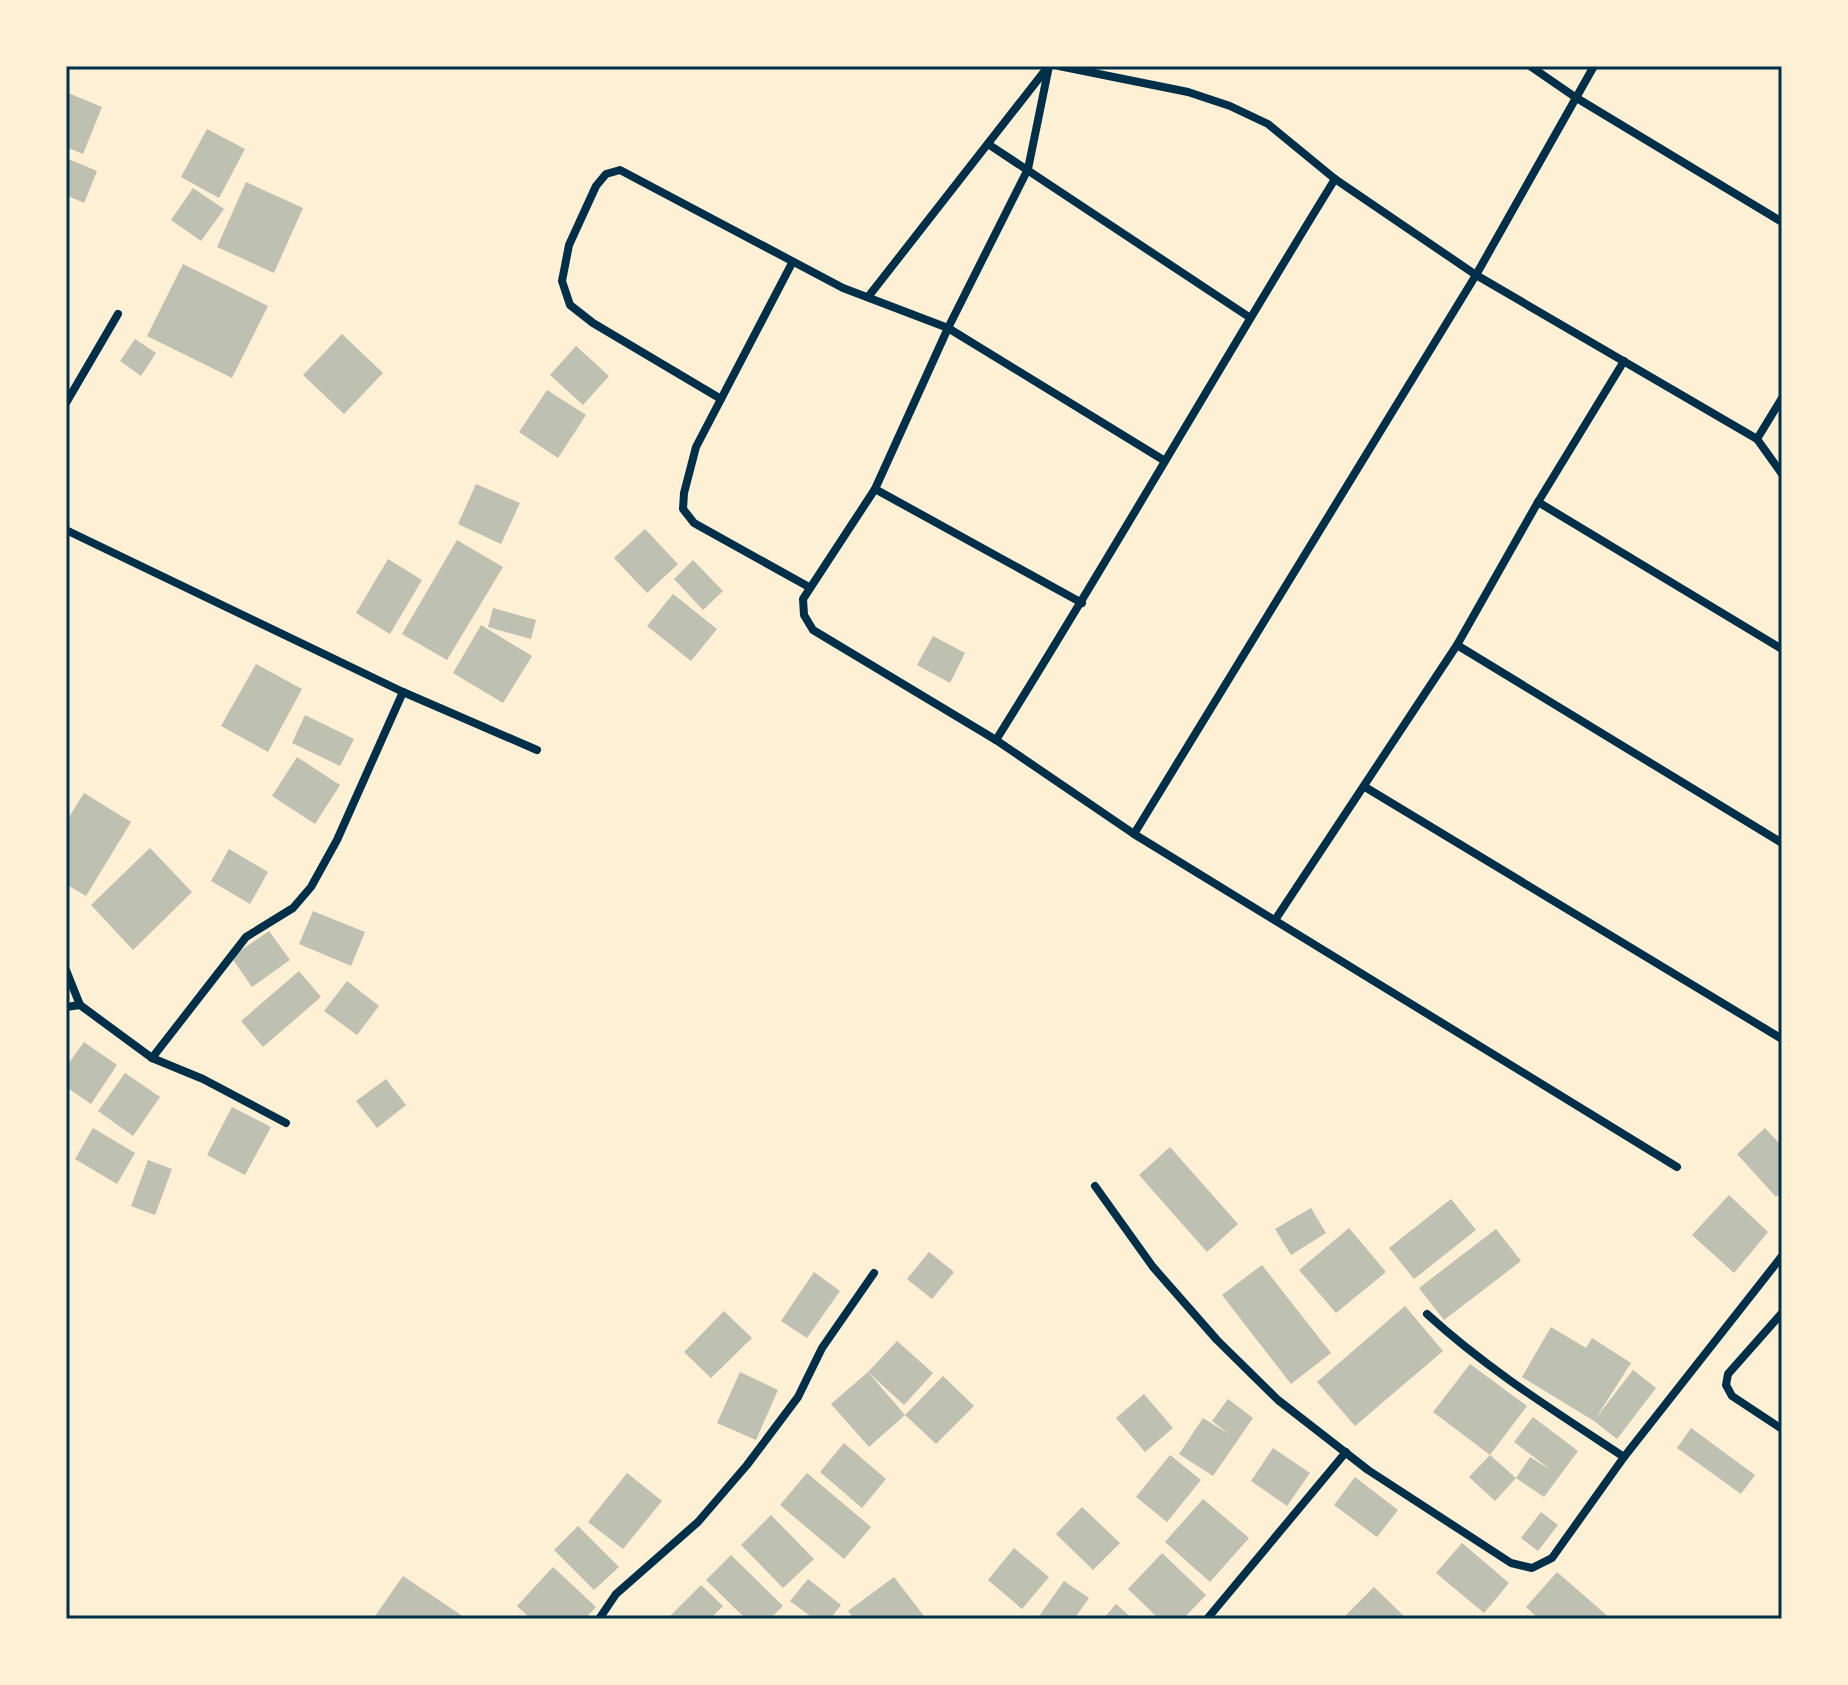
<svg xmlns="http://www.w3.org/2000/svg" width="1848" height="1685" font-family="'DM Sans',sans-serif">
<rect width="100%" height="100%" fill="#fdf0d5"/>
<g fill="#bec0b2">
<polygon points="66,92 102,107 83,154 66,147"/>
<polygon points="207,129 245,149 219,198 181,177"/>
<polygon points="66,158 97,171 84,203 66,195"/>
<polygon points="246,182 303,208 274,273 217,247"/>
<polygon points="193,188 224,209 201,241 171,220"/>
<polygon points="183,264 268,306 232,378 147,336"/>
<polygon points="342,334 383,373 344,414 303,375"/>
<polygon points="135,339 156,353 141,376 120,361"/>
<polygon points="576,346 609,376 583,405 550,375"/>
<polygon points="547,390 586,415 558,458 519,432"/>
<polygon points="476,484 520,503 501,544 458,524"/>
<polygon points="645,529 678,564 647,593 614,558"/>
<polygon points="457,540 503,567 447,660 402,634"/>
<polygon points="388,559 422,580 390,634 356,613"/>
<polygon points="693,560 723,591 703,610 674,579"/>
<polygon points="673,594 717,629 691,661 647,626"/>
<polygon points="493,608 536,620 531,639 488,627"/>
<polygon points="481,625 532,656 503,703 453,673"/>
<polygon points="933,636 965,653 950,683 917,665"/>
<polygon points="256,664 302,689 268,752 221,726"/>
<polygon points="305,715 354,739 340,766 292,743"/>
<polygon points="297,757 340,785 315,824 272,796"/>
<polygon points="84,793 131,822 86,896 66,884 66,822"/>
<polygon points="150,848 192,892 133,950 91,905"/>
<polygon points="229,849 268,872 250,904 211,881"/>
<polygon points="313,911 365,932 351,966 299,944"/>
<polygon points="269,931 290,960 252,987 231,957"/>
<polygon points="299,971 321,997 263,1047 241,1021"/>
<polygon points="347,981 379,1006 357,1035 324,1011"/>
<polygon points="84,1042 117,1065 91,1104 66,1087 66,1067"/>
<polygon points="125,1073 160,1097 133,1136 98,1111"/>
<polygon points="386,1079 406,1105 377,1128 356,1101"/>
<polygon points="232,1107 271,1127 245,1175 207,1155"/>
<polygon points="93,1128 135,1153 117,1184 75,1159"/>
<polygon points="1765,1128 1782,1146 1782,1191 1776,1197 1737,1154"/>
<polygon points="1170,1147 1238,1224 1207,1252 1139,1175"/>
<polygon points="148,1160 172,1169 155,1215 131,1206"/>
<polygon points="1729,1195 1768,1232 1734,1273 1692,1235"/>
<polygon points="1451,1199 1476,1230 1414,1279 1389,1248"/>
<polygon points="1311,1208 1326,1233 1291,1255 1275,1229"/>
<polygon points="1349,1228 1386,1272 1336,1313 1299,1270"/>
<polygon points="1496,1229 1521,1261 1444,1320 1419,1288"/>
<polygon points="929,1252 954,1272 932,1299 907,1279"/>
<polygon points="1262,1265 1331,1353 1291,1384 1222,1295"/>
<polygon points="814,1272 840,1291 807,1338 781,1321"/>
<polygon points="1405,1306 1443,1351 1355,1426 1317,1382"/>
<polygon points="724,1311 752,1338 711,1378 684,1352"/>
<polygon points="1551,1327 1586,1348 1592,1338 1631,1363 1596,1418 1633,1370 1656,1388 1617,1439 1594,1421 1522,1377"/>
<polygon points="897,1341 933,1373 904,1405 868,1372"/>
<polygon points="1470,1364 1527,1406 1490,1455 1433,1412"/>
<polygon points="740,1372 778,1390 756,1440 717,1423"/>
<polygon points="868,1372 905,1415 869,1447 831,1404"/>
<polygon points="943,1376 974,1406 936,1444 905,1415"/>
<polygon points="1144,1394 1173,1428 1145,1452 1116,1418"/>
<polygon points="1228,1399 1253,1418 1213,1476 1179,1454 1203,1418 1229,1434 1212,1421"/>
<polygon points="1533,1417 1578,1451 1544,1497 1516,1478 1530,1457 1551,1470 1514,1442"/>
<polygon points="1691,1428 1755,1475 1741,1494 1677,1448"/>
<polygon points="844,1443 886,1479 862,1508 820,1472"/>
<polygon points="1273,1448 1310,1473 1287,1506 1251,1481"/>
<polygon points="1170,1455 1201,1480 1167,1522 1136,1497"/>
<polygon points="1490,1455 1516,1478 1495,1501 1469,1477"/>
<polygon points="627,1473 662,1501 623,1549 588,1522"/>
<polygon points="807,1473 871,1527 844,1559 780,1505"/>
<polygon points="1355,1477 1398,1510 1377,1537 1334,1505"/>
<polygon points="1203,1499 1249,1538 1210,1582 1165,1542"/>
<polygon points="1082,1507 1120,1543 1093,1570 1056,1534"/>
<polygon points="1541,1512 1558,1525 1538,1551 1521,1538"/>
<polygon points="771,1515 814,1559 783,1588 741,1545"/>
<polygon points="578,1526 619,1567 594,1590 554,1550"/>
<polygon points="1462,1543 1509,1583 1484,1613 1436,1573"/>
<polygon points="1014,1548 1049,1577 1022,1609 988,1580"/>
<polygon points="1162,1553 1206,1595 1183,1619 1159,1619 1128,1589"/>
<polygon points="731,1555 783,1606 770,1619 746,1619 706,1580"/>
<polygon points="553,1567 596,1607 585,1619 531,1619 517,1606"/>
<polygon points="1557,1572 1611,1619 1539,1619 1526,1607"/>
<polygon points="403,1576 461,1615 458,1619 373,1619"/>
<polygon points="894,1577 924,1616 920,1619 854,1619 848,1611"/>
<polygon points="808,1579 841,1605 830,1619 814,1619 790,1601"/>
<polygon points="1064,1581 1089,1598 1074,1619 1037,1619"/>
<polygon points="701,1585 723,1606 710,1619 667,1619"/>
<polygon points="1374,1587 1407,1619 1342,1619"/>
<polygon points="1116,1604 1133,1619 1103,1619"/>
</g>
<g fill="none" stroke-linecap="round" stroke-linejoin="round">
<g stroke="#003049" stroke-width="8">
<polyline points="1049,66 1028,169 948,328 875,489 803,599 804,615 813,630 996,740 1134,834 1677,1167"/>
<polyline points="1059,66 1188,92 1230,106 1268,124 1335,179 1476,275 1757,439 1782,474"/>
<polyline points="1530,66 1575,97 1782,222"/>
<polyline points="988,144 1249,317"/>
<polyline points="792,263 696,447 684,493 683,509 694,523 809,587"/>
<polyline points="868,297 1047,68"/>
<polyline points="721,399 593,323 570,305 562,281 569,245 596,186 606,174 620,170 843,288 948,328 1165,461"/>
<polyline points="66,403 118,314"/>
<polyline points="1757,439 1782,398"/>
<polyline points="875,489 1082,603"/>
<polyline points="1538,502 1782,649"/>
<polyline points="66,530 403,692 537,750"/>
<polyline points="1457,645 1782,843"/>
<path d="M996 740C1112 555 1220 365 1335 179"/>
<polyline points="1365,787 1782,1039"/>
<polyline points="1134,834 1476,275 1594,66"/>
<polyline points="1275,920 1457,645 1538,502 1624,361"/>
<polyline points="66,970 80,1005 152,1058 203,1079 286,1123"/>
<polyline points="66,1007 80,1005"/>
<polyline points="152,1058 246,937 293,908 311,887 337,840 403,692"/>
<polyline points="1095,1186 1153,1267 1217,1340 1278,1400 1368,1470 1511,1563 1532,1568 1552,1558 1624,1457 1782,1256"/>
<polyline points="1782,1313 1728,1374 1726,1385 1732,1396 1782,1429"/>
<path d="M1427 1314C1487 1369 1556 1412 1624 1457"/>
<polyline points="599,1619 616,1594 698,1522 747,1465 798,1397 822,1348 874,1273"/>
<polyline points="1207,1619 1346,1452"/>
</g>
</g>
<rect width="1848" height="1685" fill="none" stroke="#fdf0d5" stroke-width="136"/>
<rect x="68" y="68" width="1712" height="1549" fill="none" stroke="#003049" stroke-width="3"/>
</svg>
